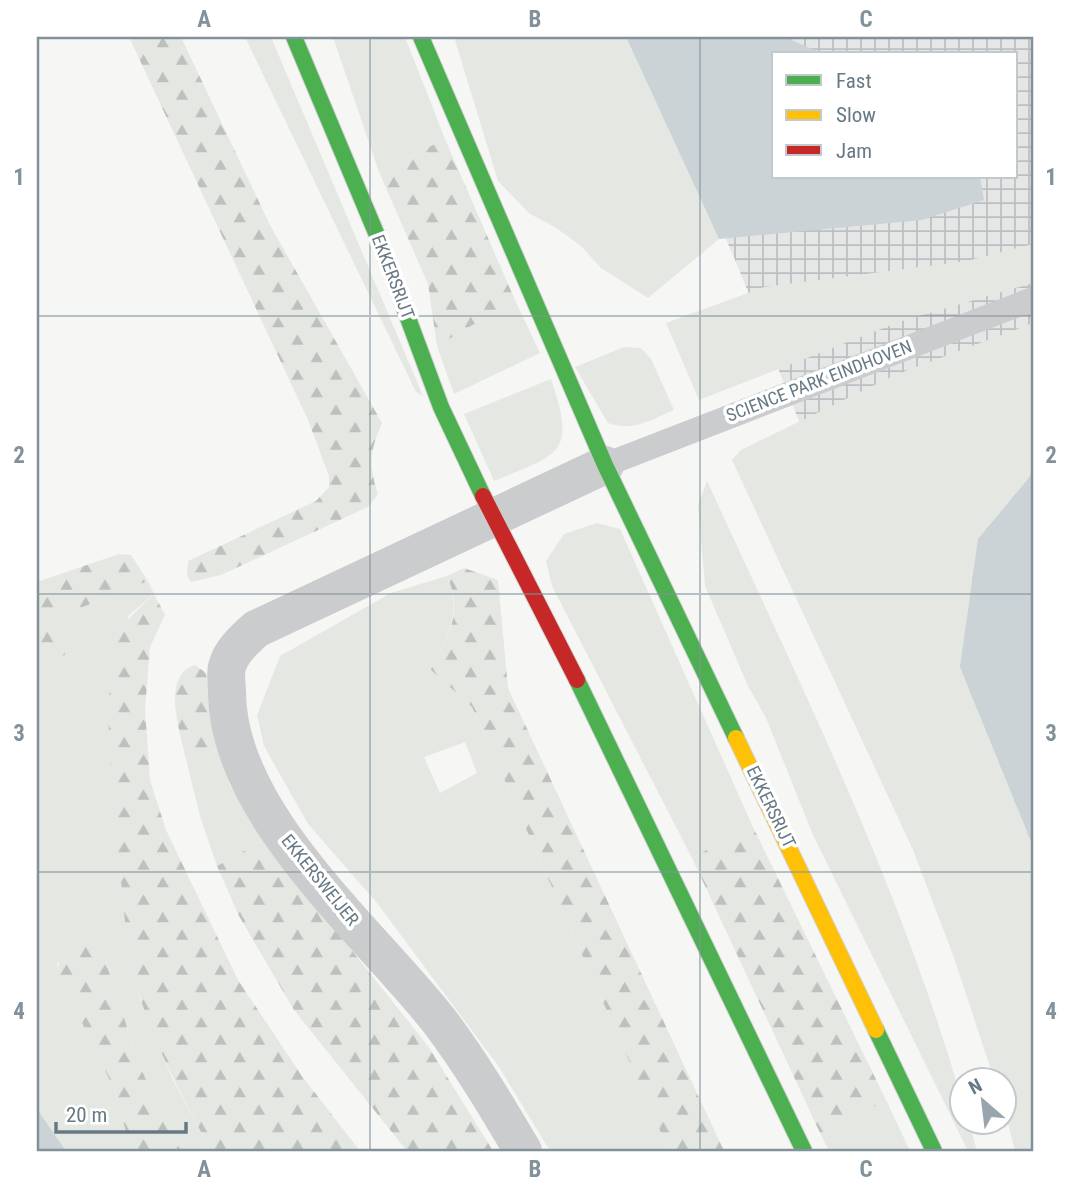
<svg xmlns="http://www.w3.org/2000/svg" width="1070" height="1188" font-family="'Roboto Condensed',sans-serif">
<defs>
<pattern id="industrial-grid" width="8" height="8" patternUnits="userSpaceOnUse" patternTransform="scale(1.75)"><rect width="8" height="8" fill="#e5e6e6"/><path d="M0 4h8M4 0v8" fill="none" stroke="#bdbfc0"/></pattern>
<pattern id="forest-firs" width="22" height="20" patternUnits="userSpaceOnUse" patternTransform="scale(1.75)"><rect width="22" height="20" fill="#e5e8e2"/><path d="M5 1l3.5 6h-7zM16 11l3.5 6h-7z" fill="#bdc1bd"/></pattern>
</defs>
<rect width="100%" height="100%" fill="#f6f6f5"/>
<path fill="url(#industrial-grid)" fill-rule="evenodd" d="M636 37H1033V1013L736 262ZM774 54H1016V177H774Z"/>
<g fill="#e5e8e2" fill-rule="evenodd">
<polygon points="245,37 271,37 423,396 416,392"/>
<polygon points="333,37 405,37 445,139 379,172"/>
<polygon points="454,37 626,37 719,239 648,298 601,268 581,246 555,227 530,214 498,181"/>
<polygon points="1033,244 1033,283 899,322 699,400 666,323 764,287 967,261"/>
<polygon points="515,300 540,353 454,394 437,346"/>
<polygon points="1033,323 1033,473 978,539 960,667 1033,846 1033,1151 1015,1151 1004,1108 1004,1080 994,1079 953,955 913,850 732,460 741,450 895,375"/>
<path d="M624 347 641 348 651 359 674 410C650 420 633 432 608 423L575 367Z"/>
<path d="M551 379C577 455 559 454 494 481L464 414Z"/>
<path d="M707 481C800 683 899 884 961 1097L962 1122H969L977 1151H968L813 835 766 718 748 686 705 586 698 505Z"/>
<polygon points="597,523 620,529 752,825 692,858 552,586 546,561 564,534"/>
<path d="M447 576C463 614 448 635 430 669L472 707 669 1151H550L499 1067 377 903 308 824 264 746 257 715 280 656 391 593ZM465 742 477 773 440 793 424 757Z"/>
<polygon points="148,581 154,594 129,615 109,710 114,807 125,920 139,996 172,1078 211,1151 181,1151 140,1067 99,941 57,963 59,974 115,1091 132,1151 66,1151 37,1109 37,665 64,655 54,618"/>
<polygon points="219,750 230,785 264,840 217,866 200,816 186,759"/>
<polygon points="886,1100 910,1151 829,1151 821,1135"/>
</g>
<g fill="url(#forest-firs)">
<path d="M129 37H181L270 225 382 423C370 451 368 464 378 494L368 507 221 575 191 582 187 576 188 561 316 501 329 487V476L308 420Z"/>
<polygon points="445,139 515,300 437,346 428,284 379,172"/>
<polygon points="119,554 131,555 148,581 55,618 65,655 37,665 37,582"/>
<path d="M464 568 498 580 508 688 724 1151H669L472 707 430 669C448 635 464 615 447 576Z"/>
<path d="M154 594 165 615 150 647 145 709 150 780 166 830 238 980 302 1076 360 1151H211C185 1101 157 1051 140 997 127 957 124 912 120 871 113 799 101 720 115 648 121 621 136 612 154 594Z"/>
<path d="M195 665 206 673 219 750 186 759C181 734 160 675 195 665Z"/>
<polygon points="752,825 886,1100 821,1135 692,858"/>
<polygon points="264,840 428,1046 493,1151 407,1151 294,1010 239,916 217,866"/>
<path d="M92 941H99L140 1067 181 1151H132L130 1147 115 1091 59 975C55 951 74 950 92 941Z"/>
</g>
<g fill="#cbd3d6">
<polygon points="626,37 784,37 824,54 774,54 774,177 980,177 984,200 922,220 719,239"/>
<polygon points="1033,473 1033,846 960,667 978,539"/>
<polygon points="37,1109 66,1151 37,1151"/>
</g>
<g fill="none" stroke-linecap="round" stroke-linejoin="round">
<defs>
<g id="fast">
<polyline points="294,37 379,240 441,407 483,496"/>
<polyline points="421,37 605,465 736,738"/>
<polyline points="577,680 804,1151"/>
<polyline points="876,1030 934,1151"/>
</g>
<polyline id="slow" points="736,738 876,1030"/>
<polyline id="jam" points="483,496 577,680"/>
</defs>
<use href="#fast" stroke="#d3d4d5" stroke-width="18"/>
<use href="#slow" stroke="#d3d4d5" stroke-width="18"/>
<use href="#jam" stroke="#d3d4d5" stroke-width="18"/>
<polyline stroke="#cbcccd" stroke-width="24" points="605,465 1033,299"/>
<path stroke="#cbcccd" stroke-width="38" d="M523 1151C497 1107 471 1063 440 1022 369 931 228 815 227 693 227 685 225 674 227 667 231 651 245 639 256 629L605 465"/>
<use href="#fast" stroke="#4caf50" stroke-width="16"/>
<use href="#slow" stroke="#ffc107" stroke-width="16"/>
<use href="#jam" stroke="#c62828" stroke-width="16"/>
</g>
<path fill="none" stroke="#82919a" stroke-width="2" stroke-opacity="0.55" d="M370 37V1151M700 37V1151M37 316H1033M37 594H1033M37 872H1033"/>
<g text-anchor="middle" stroke-width="7" stroke-linejoin="round" paint-order="stroke">
<g font-size="18" fill="#677984" stroke="#fff">
<text transform="translate(393 277) rotate(69)" y="6">EKKERSRIJT</text>
<text transform="translate(819 381) rotate(-21)" y="6">SCIENCE PARK EINDHOVEN</text>
<text transform="translate(771 807) rotate(64)" y="6">EKKERSRIJT</text>
<text transform="translate(320 880) rotate(51)" y="6">EKKERSWEIJER</text>
</g>
</g>
<rect width="1070" height="1188" fill="none" stroke="#ffffff" stroke-width="77"/>
<rect x="772" y="52" width="245" height="126" fill="#ffffff" stroke="#c2c9ce" stroke-width="2"/>
<rect x="786" y="75" width="35" height="10" fill="#4caf50" stroke="#c2c9ce" stroke-width="2"/>
<text x="836" y="88" font-size="21" fill="#677984">Fast</text>
<rect x="786" y="110" width="35" height="10" fill="#ffc107" stroke="#c2c9ce" stroke-width="2"/>
<text x="836" y="122" font-size="21" fill="#677984">Slow</text>
<rect x="786" y="145" width="35" height="10" fill="#c62828" stroke="#c2c9ce" stroke-width="2"/>
<text x="836" y="158" font-size="21" fill="#677984">Jam</text>
<g transform="translate(983 1101) rotate(332)"><circle r="33" fill="#ffffff" stroke="#c2c9ce" stroke-width="2"/>
<path d="M0-5L12 26L0 18L-12 26Z" fill="#99a5ac"/>
<text y="-10" font-size="19" font-weight="bold" text-anchor="middle" fill="#677984">N</text>
</g>
<path d="M56 1122v10h130v-10" fill="none" stroke="#677984" stroke-width="3.5"/>
<text x="66" y="1122" font-size="21" fill="#677984" stroke="#ffffff" stroke-width="5" paint-order="stroke">20 m</text>
<rect x="38" y="38" width="994" height="1112" fill="none" stroke="#82919a" stroke-width="2.5"/>
<g font-size="23" text-anchor="middle" font-weight="bold" fill="#82919a">
<text x="204" y="27">A</text>
<text x="535" y="27">B</text>
<text x="866" y="27">C</text>
<text x="19" y="185">1</text>
<text x="1051" y="185">1</text>
<text x="19" y="463">2</text>
<text x="1051" y="463">2</text>
<text x="19" y="741">3</text>
<text x="1051" y="741">3</text>
<text x="19" y="1019">4</text>
<text x="1051" y="1019">4</text>
<text x="204" y="1177">A</text>
<text x="535" y="1177">B</text>
<text x="866" y="1177">C</text>
</g>
</svg>
